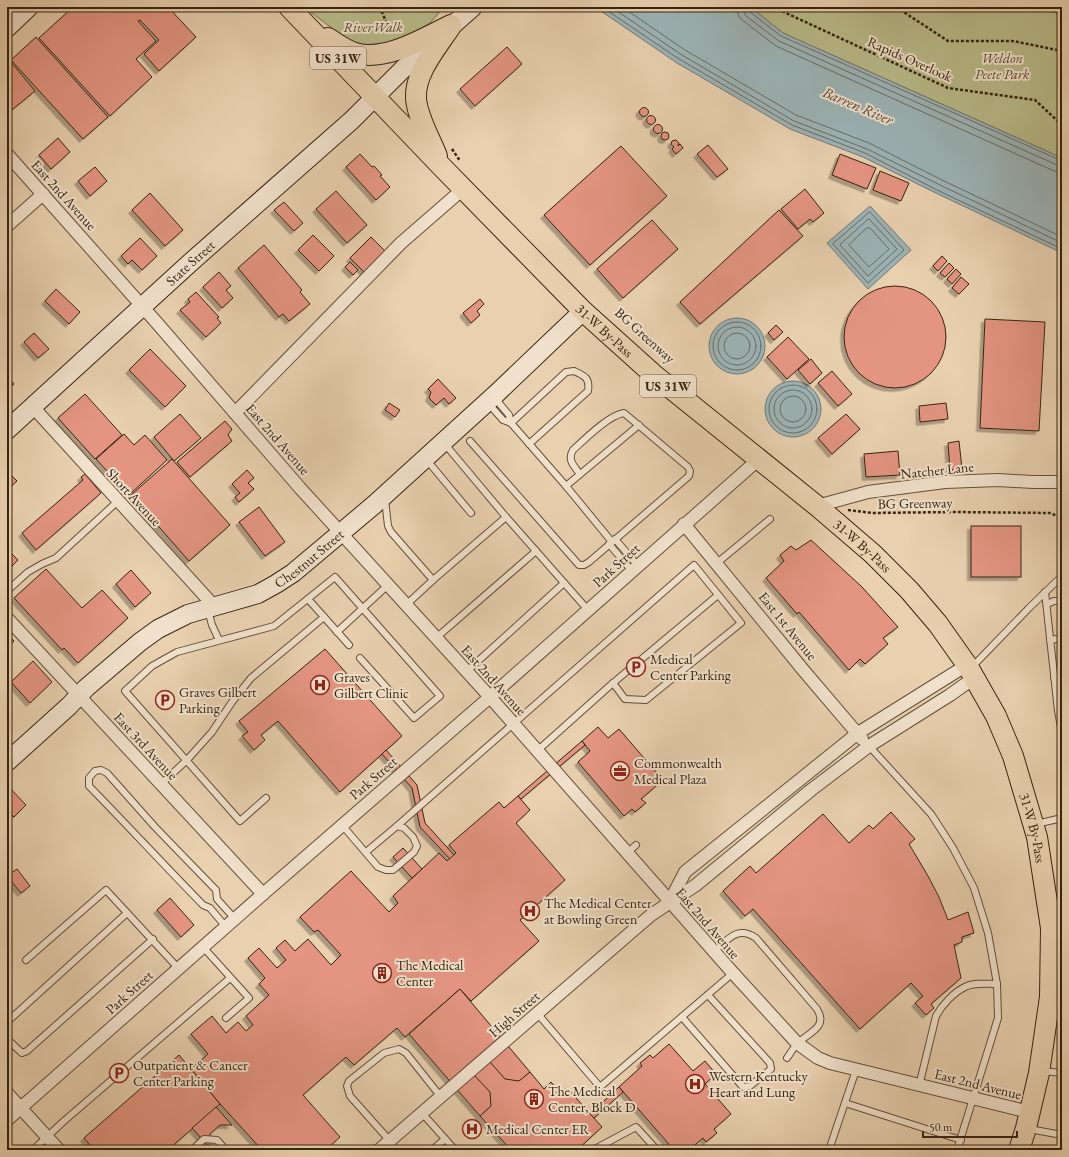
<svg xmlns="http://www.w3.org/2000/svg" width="1069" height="1157" font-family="'EB Garamond',serif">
<defs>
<filter id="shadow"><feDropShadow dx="-3.5" dy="3.5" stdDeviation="0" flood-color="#0004"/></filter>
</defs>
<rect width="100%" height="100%" fill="#e9d1b0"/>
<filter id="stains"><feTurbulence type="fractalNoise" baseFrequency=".005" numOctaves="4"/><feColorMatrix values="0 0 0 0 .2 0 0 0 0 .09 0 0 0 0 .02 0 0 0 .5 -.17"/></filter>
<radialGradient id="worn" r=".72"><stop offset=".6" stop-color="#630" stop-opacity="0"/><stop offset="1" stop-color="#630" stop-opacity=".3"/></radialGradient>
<g fill="#b9bb8a" stroke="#78704e">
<polygon points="304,7 444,7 430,23 393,45 363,48 333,29"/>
<polygon points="750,7 1062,7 1062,158 783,33"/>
</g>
<g fill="#9cb4b7" stroke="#747a75">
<polygon points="595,7 750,7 783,33 1062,158 1062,253 938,194 863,157 790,129 677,63"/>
<polygon points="870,206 911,250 868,289 827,243"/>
<circle cx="737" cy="346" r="28"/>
<circle cx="793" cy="409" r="28"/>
</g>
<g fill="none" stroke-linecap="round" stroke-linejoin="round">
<g stroke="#6a6c64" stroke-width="1">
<polyline points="602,7 679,59 792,125 865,153 939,191 1062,249"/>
<polyline points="611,7 682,55 794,121 867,149 942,186 1062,243"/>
<polyline points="622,7 685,50 796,115 869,143 944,181 1062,237"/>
<polyline points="737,7 738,14 741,19 776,46 1054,171 1062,172"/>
<polyline points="743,7 744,12 746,16 779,41 1057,165 1062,166"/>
<polyline points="748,7 750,12 781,36 1062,161"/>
<polygon points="870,212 904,250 868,283 833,244"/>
<polygon points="869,219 897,249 868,276 840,245"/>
<polygon points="867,228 870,228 889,249 869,267 849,245"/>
<circle cx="737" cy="346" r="24"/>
<circle cx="737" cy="346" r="19"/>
<circle cx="737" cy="346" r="13"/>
<circle cx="793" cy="409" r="24"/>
<circle cx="793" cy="409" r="19"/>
<circle cx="793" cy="409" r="13"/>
</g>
</g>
<g fill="#e49582" stroke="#372411" filter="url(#shadow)">
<polygon points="73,7 168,7 196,37 159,71 144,54 159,40 140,20 138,21 156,41 136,59 152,77 110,116 39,38"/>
<polygon points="36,37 108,117 83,139 11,60"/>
<polygon points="507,47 522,64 475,106 460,89"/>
<polygon points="11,62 35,91 8,113 7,112 7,66"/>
<circle cx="644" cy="112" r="4.5"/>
<circle cx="651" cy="120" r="4.5"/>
<circle cx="658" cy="129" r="4.5"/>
<circle cx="665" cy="136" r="4"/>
<polygon points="58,138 70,152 51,169 39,155"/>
<polygon points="676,140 679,143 678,146 680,144 683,148 676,154 672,149 674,147 671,144 672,141"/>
<polygon points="708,145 728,169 717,177 697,154"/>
<polygon points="621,146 667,196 590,265 544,215"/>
<polygon points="360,154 372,167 374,166 382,175 380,176 390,187 376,200 346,167"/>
<polygon points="840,154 876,168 867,189 832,175"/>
<polygon points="95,167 107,181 90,196 78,181"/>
<polygon points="880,171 909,183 901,201 873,190"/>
<polygon points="805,189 824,213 813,222 810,219 798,229 781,209"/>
<polygon points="336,191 367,225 347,243 316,209"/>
<polygon points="150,193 183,230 165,246 132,210"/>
<polygon points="284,202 303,223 294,231 274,210"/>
<polygon points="779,210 803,236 700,324 680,302"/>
<polygon points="652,220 678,249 623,298 597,269"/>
<polygon points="313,235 334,256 319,271 298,250"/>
<polygon points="371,237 386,252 365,273 350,258"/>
<polygon points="140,238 157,256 142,270 132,260 128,264 121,256"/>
<polygon points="264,245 302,290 300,292 310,304 289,321 283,314 279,317 238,268"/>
<polygon points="942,256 947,261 938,271 933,266"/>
<polygon points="350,262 358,270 353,275 345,267"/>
<polygon points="949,263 954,268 945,277 940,273"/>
<polygon points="956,269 961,274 952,284 947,279"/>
<polygon points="219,272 231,286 226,290 233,298 222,308 203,287"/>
<polygon points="961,277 969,284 959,294 952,288"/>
<circle cx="895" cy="337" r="51"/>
<polygon points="56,289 80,312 69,324 45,301"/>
<polygon points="196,292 219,317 217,318 221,323 206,337 180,310 190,302 188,299"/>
<polygon points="480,299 484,304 477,311 480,315 471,323 463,313"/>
<polygon points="985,319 1045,322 1039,431 980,428"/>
<polygon points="776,325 783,332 774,340 768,333"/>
<polygon points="34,333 49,349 38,358 24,342"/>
<polygon points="788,337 809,359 787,379 767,357"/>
<polygon points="150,349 186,386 165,407 129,370"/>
<polygon points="811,359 822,373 810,384 798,370"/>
<polygon points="832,371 852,394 838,406 818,383"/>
<polygon points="7,376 14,384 7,390"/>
<polygon points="438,379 456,398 449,404 444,398 436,405 429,398 431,392 428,389"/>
<polygon points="85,394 122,435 95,459 58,418"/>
<polygon points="389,403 400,410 395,417 385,410"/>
<polygon points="946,403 948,419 920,422 919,406"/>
<polygon points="180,414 201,438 174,461 154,437"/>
<polygon points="846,414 860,429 832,454 818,438"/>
<polygon points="225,421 232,429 228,435 232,441 190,477 177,462"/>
<polygon points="124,434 134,445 145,435 167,460 129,495 96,459"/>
<polygon points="959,441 962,469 950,470 948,443"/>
<polygon points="898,451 900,475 866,477 864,454"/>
<polygon points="172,459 230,525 189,561 131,495"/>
<polygon points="247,470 254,478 248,483 254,489 239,502 235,497 240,493 232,484"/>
<polygon points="7,471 17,481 7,490"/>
<polygon points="85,474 101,493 36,550 22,533 83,480 81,477"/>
<polygon points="259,507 285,542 265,556 239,522"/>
<rect x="971" y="526" width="50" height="51"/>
<polygon points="811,540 862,587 898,627 883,638 888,644 865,664 860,659 849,670 799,612 797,614 766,578 784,561 780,555 791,546 796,550"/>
<polygon points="7,549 18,560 7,571"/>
<polygon points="46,569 82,608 102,590 128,618 78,663 64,648 62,650 14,598"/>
<polygon points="131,570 151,593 135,607 116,584"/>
<polygon points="7,634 14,641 7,648"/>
<polygon points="325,649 402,736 340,792 278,721 261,735 265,740 254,750 242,736 248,732 239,721"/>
<polygon points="33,661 52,682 30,703 11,682"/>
<polygon points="598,727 608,738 619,729 663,780 641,799 646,803 635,812 632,809 624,816 578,762 590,751 582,741"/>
<polygon points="582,741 585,745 521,799 518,796"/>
<polygon points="386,750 417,785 425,823 454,855 450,859 420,827 412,788 382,754"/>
<polygon points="7,785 26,805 14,817 7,810"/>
<polygon points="518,796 530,810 516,823 565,880 520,920 539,941 471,1001 460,989 405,1037 397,1028 354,1065 346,1057 303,1095 340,1137 326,1150 262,1150 220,1104 191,1069 208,1054 191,1034 212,1016 226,1033 238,1022 246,1031 253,1025 246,1016 269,995 259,984 265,978 248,958 259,948 277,968 286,960 276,948 285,940 295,951 308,939 331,965 341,955 318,930 314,932 300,917 351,871 389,912 398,903 393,896 439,853 447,861 456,853 449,845 499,802 504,808"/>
<polygon points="891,812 915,839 909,844 928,876 939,897 948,920 968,912 974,933 962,937 962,942 954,945 961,978 931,1004 934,1008 926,1015 915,1003 923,996 911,983 860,1029 753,909 745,916 723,891 750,866 756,873 823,814 849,843 869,825 873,829"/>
<polygon points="403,848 422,869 412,878 393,857"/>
<polygon points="17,869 30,886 21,893 7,876"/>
<polygon points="170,898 194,925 181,937 157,910"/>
<polygon points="460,989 530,1072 480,1116 409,1034"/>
<polygon points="669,1044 693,1071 705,1061 716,1074 705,1084 731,1114 714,1129 717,1133 706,1142 703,1138 689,1150 674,1150 619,1087 642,1066 640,1063 650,1055 653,1058"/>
<polygon points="179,1055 220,1104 168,1150 94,1150 84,1138"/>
<polygon points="490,1062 505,1079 519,1081 530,1072 544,1089 551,1082 558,1090 568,1089 602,1127 577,1150 511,1150 480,1116 491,1106 490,1092 474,1075"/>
<polygon points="619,1087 623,1092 594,1118 590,1114"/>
<polygon points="216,1107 232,1125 220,1125 210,1134 210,1148 192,1128"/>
</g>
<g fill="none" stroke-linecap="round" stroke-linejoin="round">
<defs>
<g id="lane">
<polyline points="488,403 503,420 511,423 509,415 494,397"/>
<path d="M470 441 579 565H584L589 562 689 476 690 471 688 467 624 413C609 415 585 439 573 450 567 460 574 466 580 474"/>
<polyline points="444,443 506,517"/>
<path d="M529 444 588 391C590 378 585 376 574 371L566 372 511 423 566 486"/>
<polyline points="426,459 471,513"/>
<polyline points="385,499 388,526 391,532 433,580 506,517 588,610"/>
<polyline points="615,539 638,566"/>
<polyline points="612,542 566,486 639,425"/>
<polyline points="609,544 632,571"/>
<polyline points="717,563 770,519"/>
<polyline points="7,591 28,572 42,564 56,558 118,501"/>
<polyline points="1045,592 1058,711 1062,733"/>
<polyline points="308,599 349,645"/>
<polyline points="1047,604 1054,601 1062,601"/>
<polyline points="406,605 433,580"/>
<polyline points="208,610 212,625 219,640"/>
<polyline points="337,632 388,585"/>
<polyline points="436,638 536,551"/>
<polyline points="1050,640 1062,638"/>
<polyline points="972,667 1029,608 1062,576"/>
<polyline points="466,672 564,583"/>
<polyline points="1054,677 1062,675"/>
<polyline points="613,683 718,595"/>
<polyline points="869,746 931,814 953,848 974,888 988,933 997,984 998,1018 957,1150"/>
<polyline points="161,784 187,760 212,732 232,702 251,678 324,617"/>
<polyline points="266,798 240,821 125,691 152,666 177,652 274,626 335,577 440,696 414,718 360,658"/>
<polyline points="1036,824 1062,818"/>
<polyline points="342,825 378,867 386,870 393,870 414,852 417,846 413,837 404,828 397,826 366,852"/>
<polyline points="397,826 694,565 741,623 646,700 625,699 613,683 537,751"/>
<polyline points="627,853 636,845"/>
<path d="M226 927 210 908 203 905C164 865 127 825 89 786V778L95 771 101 770 107 773 155 827 216 890 217 899 235 919"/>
<polyline points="203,947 249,998 226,1018"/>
<path d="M713 952C728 940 737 925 756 938L817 1009C828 1027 810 1032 799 1042 794 1046 791 1053 787 1058"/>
<polyline points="26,960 106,890 179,969"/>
<polyline points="537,1013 600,1087 733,973"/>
<polyline points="682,1017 743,1087 750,1086 771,1069 770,1063 708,995"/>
<polyline points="7,1022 127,913"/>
<polyline points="7,1039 22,1053 27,1051 153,939"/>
<polyline points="1042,1071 1062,1073"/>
<path d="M919 1086 936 1016C942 1005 954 992 965 987 974 982 987 984 997 984"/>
<polyline points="845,1103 961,1140"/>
<polyline points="422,1113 455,1150"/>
<polyline points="1029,1129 1062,1135"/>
<polyline points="390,1141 350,1096 347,1086 349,1081 384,1053 399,1049 406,1053 441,1097"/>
<polyline points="33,1150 64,1121 230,978"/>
<polyline points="192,1150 204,1139 217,1140 226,1150"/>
<polyline points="432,1150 445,1139"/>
<polyline points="593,1150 636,1127 657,1150"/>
<polyline points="829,1150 856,1070"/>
</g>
<g id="street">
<polyline points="7,154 157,323 300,488 490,697 733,973 797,1043 818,1058 830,1063 1029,1112"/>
<polyline points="7,226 43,194"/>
<polyline points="33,407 215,607"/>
<polyline points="235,413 401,243 463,189"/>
<polyline points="817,506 868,492 945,482 998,480 1033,482 1062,482"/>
<polyline points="684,524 804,671 862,739"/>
<polyline points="7,618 263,894"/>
<polyline points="670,901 685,872 858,733 967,665"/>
<polyline points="7,1093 59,1150"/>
<polyline points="7,1120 263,894 490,697 664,543 759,459"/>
<polyline points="379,1150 651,915 696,885 811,790 869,746 950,695 974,678"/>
</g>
<g id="secondary">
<polyline points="7,28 29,7"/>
<path id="s1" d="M7 430 191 262 352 120 403 69 473 7"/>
<path id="s2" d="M7 762 69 706 86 688 140 642 158 629 188 614 258 594 276 584 293 573 375 504 496 394 583 311"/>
</g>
<g id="primary">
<path id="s3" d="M289 7 442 167 583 311 653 374 817 506 873 554 909 590 938 624 967 665 996 716 1013 756 1037 837 1051 928 1050 997 1039 1073 1026 1128 1019 1150"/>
<path d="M328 38C336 43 345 50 355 53 386 62 424 38 451 25"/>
<path d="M437 156C430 138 418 119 416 99 414 73 438 46 451 26"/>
</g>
</defs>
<use href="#lane" stroke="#644f39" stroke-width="8"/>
<use href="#street" stroke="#644f39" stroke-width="14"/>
<use href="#secondary" stroke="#372411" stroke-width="20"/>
<use href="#primary" stroke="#372411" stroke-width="22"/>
<g stroke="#372411" stroke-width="2.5" stroke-dasharray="3 2" stroke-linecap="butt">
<path d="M379 7C386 17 384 25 395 33"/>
<polyline points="773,7 948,88 1035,100 1062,125"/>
<polyline points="896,7 948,41 1013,41 1062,51"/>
<polyline points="1026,7 1062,13"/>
<polyline points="452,149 460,161"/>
<polyline points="848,510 872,513 954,512 1051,513 1062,519"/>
</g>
<use href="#lane" stroke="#f1e1cc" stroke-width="6"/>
<use href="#street" stroke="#f1e1cc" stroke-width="12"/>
<use href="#secondary" stroke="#f1e1cc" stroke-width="18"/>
<use href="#primary" stroke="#e9d1b0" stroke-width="20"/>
</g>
<defs>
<symbol id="parking-ring" viewBox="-11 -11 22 22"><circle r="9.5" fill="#f1e1cc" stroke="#8f2418" stroke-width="1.5"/><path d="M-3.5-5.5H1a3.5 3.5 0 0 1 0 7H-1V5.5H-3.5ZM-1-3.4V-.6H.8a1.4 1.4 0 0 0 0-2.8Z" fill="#8f2418"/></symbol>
<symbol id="hospital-ring" viewBox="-11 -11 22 22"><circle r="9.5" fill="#f1e1cc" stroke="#8f2418" stroke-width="1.5"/><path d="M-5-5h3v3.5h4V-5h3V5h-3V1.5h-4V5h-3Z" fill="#8f2418"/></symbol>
<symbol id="office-ring" viewBox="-11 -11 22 22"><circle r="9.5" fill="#f1e1cc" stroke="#8f2418" stroke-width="1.5"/><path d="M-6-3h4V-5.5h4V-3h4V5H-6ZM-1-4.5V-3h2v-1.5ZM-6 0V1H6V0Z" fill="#8f2418"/></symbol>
<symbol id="building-ring" viewBox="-11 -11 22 22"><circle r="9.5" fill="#f1e1cc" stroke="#8f2418" stroke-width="1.5"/><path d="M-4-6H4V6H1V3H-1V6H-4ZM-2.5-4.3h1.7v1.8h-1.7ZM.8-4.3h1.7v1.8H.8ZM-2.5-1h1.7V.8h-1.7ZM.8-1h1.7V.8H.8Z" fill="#8f2418"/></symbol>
</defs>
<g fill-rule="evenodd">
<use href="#parking-ring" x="625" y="656" width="22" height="22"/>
<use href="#hospital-ring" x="309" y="674" width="22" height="22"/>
<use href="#parking-ring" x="154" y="689" width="22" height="22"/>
<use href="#office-ring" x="609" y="760" width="22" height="22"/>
<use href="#hospital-ring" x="519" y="900" width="22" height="22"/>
<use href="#building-ring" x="371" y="962" width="22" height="22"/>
<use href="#parking-ring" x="108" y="1062" width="22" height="22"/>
<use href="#hospital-ring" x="684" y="1073" width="22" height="22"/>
<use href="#building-ring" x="523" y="1088" width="22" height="22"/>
<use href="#hospital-ring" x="461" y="1118" width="22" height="22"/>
</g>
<g text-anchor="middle" stroke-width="4" stroke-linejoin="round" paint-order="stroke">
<g fill="#f1e1cc" stroke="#6f5d49" stroke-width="1">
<rect x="310" y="47" width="56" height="22" rx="3"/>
<rect x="640" y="375" width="56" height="22" rx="3"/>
</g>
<g font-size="13" font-weight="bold" fill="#372411">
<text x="338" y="63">US 31W</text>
<text x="668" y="391">US 31W</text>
</g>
<g font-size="14" font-style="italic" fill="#584a2f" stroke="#f1e1cc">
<text x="373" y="32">RiverWalk</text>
<text x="1002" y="63">Weldon<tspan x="1002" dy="16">Peete Park</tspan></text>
</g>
<g font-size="14" fill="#372411" stroke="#f1e1cc">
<text transform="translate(910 59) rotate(24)" y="5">Rapids Overlook</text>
<text transform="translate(64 195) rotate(48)" y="5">East 2nd Avenue</text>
<text dy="5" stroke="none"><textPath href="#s1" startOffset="248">State Street</textPath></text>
<text dy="5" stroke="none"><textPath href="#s3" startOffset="452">31-W By-Pass</textPath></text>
<text transform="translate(645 335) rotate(42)" y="5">BG Greenway</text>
<text transform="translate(278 439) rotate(49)" y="5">East 2nd Avenue</text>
<text transform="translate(937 470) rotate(-6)" y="5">Natcher Lane</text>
<text transform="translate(134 497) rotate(47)" y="5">Short Avenue</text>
<text transform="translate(915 503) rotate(-1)" y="5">BG Greenway</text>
<text dy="5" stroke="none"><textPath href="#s3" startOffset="788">31-W By-Pass</textPath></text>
<text dy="5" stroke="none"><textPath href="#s2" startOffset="370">Chestnut Street</textPath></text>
<text transform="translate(616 565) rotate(-42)" y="5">Park Street</text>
<text transform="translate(788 626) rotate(51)" y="5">East 1st Avenue</text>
<text transform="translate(494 680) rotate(48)" y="5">East 2nd Avenue</text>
<text transform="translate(146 746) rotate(47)" y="5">East 3rd Avenue</text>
<text transform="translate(373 778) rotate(-41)" y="5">Park Street</text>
<text dy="5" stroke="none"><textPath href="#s3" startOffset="1124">31-W By-Pass</textPath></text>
<text transform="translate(708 923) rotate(49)" y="5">East 2nd Avenue</text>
<text transform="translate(129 992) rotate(-42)" y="5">Park Street</text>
<text transform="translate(514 1014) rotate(-41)" y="5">High Street</text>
<text transform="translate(978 1084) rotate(14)" y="5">East 2nd Avenue</text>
</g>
<g font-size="14" fill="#372411" stroke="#f1e1cc" text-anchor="start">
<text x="650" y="664">Medical<tspan x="650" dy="16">Center Parking</tspan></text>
<text x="334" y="682">Graves<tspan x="334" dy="16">Gilbert Clinic</tspan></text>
<text x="179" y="697">Graves Gilbert<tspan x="179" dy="16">Parking</tspan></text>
<text x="634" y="768">Commonwealth<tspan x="634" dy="16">Medical Plaza</tspan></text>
<text x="544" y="908">The Medical Center<tspan x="544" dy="16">at Bowling Green</tspan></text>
<text x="396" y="970">The Medical<tspan x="396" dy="16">Center</tspan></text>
<text x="133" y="1070">Outpatient &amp; Cancer<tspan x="133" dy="16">Center Parking</tspan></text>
<text x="709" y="1081">Western Kentucky<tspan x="709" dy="16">Heart and Lung</tspan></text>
<text x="548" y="1096">The Medical<tspan x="548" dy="16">Center, Block D</tspan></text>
<text x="486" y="1134">Medical Center ER</text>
</g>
<g font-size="15" font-style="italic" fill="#50483a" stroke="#f1e1cc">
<text transform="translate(858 106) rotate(23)" y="5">Barren River</text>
</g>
</g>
<rect width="1069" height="1157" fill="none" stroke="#e9d1b0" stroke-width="24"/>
<rect x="8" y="8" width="1053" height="1141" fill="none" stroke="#372411" stroke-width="2"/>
<rect x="12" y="12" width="1045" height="1133" fill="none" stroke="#372411"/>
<path d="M923 1131v6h94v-6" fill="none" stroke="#372411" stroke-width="2"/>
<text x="929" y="1131" font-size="12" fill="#372411" stroke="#f1e1cc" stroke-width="3" paint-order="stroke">50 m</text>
<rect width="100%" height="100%" filter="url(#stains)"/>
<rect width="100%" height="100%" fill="url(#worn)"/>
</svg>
